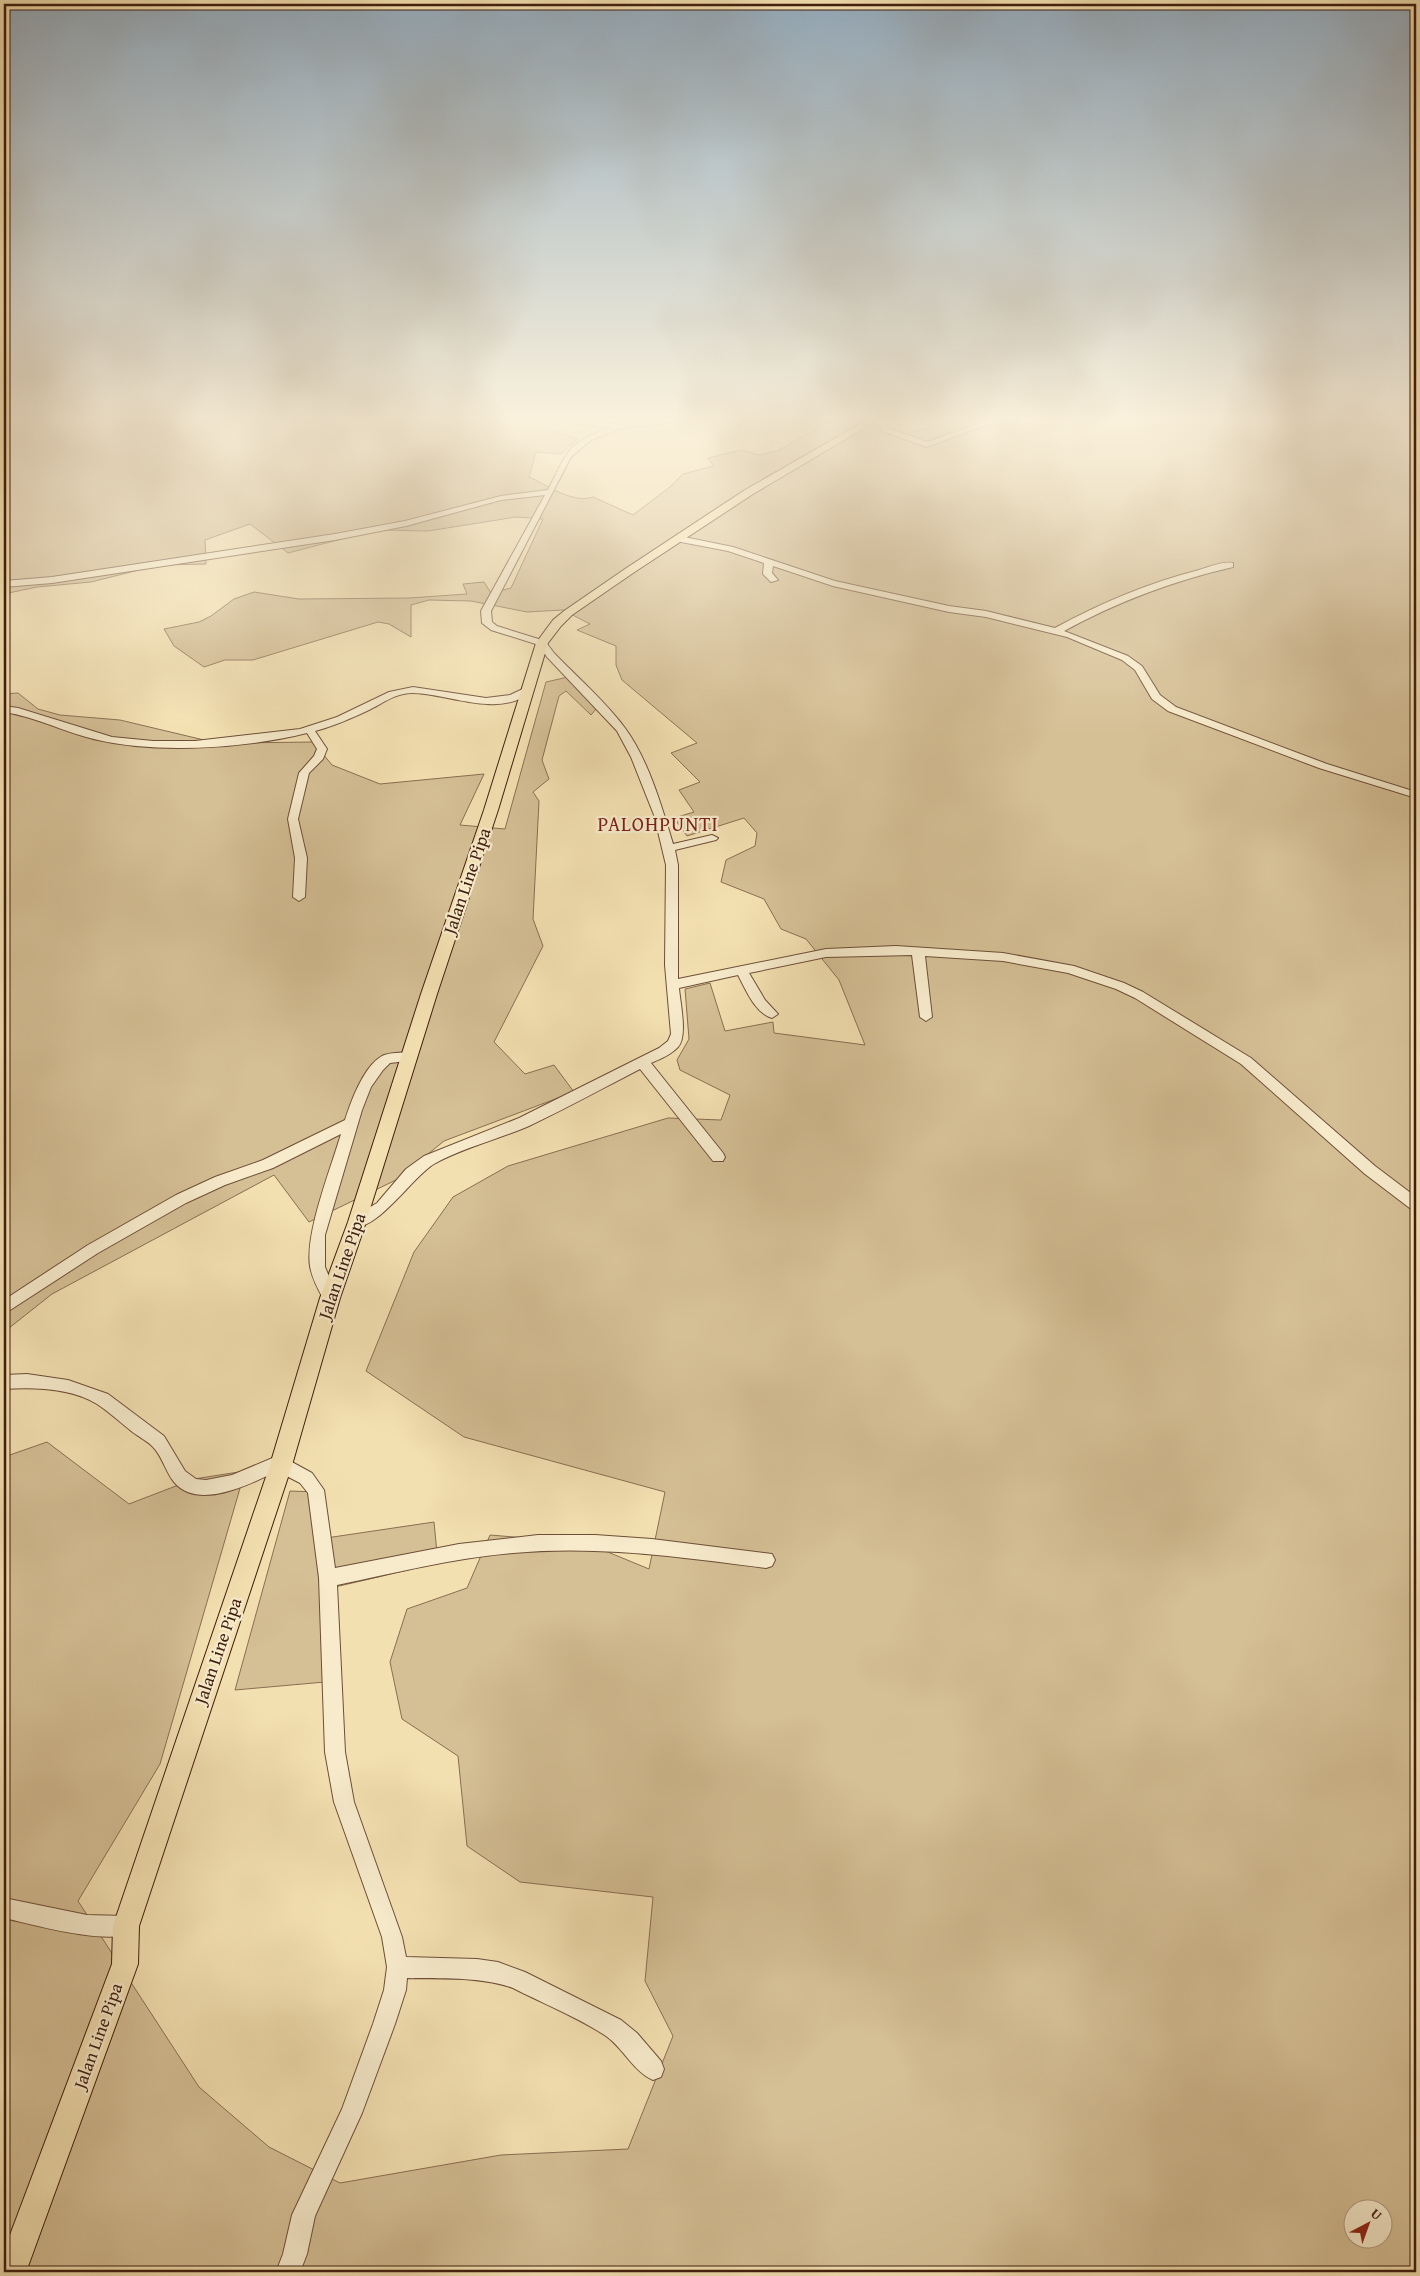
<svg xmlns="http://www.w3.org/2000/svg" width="1420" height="2276" font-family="'Gentium Book Plus',serif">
<rect width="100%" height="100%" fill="#f3e0b1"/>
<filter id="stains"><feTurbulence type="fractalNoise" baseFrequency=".004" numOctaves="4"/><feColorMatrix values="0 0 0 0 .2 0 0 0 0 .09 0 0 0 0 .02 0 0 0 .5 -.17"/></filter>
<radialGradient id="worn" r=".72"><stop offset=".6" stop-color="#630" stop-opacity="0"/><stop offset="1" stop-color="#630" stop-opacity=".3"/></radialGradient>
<g fill="#d5bf95" stroke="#8a6e52" fill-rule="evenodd">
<path d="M4 417H609L608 421 554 420 550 429 577 439 561 454 536 452 529 477C547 485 573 504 593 497L633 515 670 487 683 474 714 466 708 458 742 450 758 455 777 451 818 428 816 422 805 417H867L862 420 906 434 969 417H1416V2272H4V1457L47 1442 129 1504 194 1479 245 1471 160 1764 78 1901 199 2087 269 2147 340 2183 501 2155 628 2149 673 2036 645 1981 653 1897 520 1882 467 1846 458 1756 402 1719 390 1662 407 1609 467 1588 490 1535 586 1543 649 1569 665 1492 464 1437 366 1371 414 1252 453 1197 508 1166 668 1118 721 1120 730 1095 680 1070 677 1060 689 1039 685 989 710 983 725 1031 773 1022 774 1033 865 1045 839 980 806 939 781 929 764 899 721 882 726 860 755 846 757 833 744 818 687 836 674 818 694 812 679 790 700 782 671 753 697 743 622 680 616 665V646L577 630 590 624 563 610 527 612 471 601 429 600 411 605V637L389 624 378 622 253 660H225L204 667 174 646 164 629 199 622 211 616 234 599 254 592 299 599 409 598 467 594 463 584 484 582 491 593 511 588 543 519 516 517 428 531 376 530 288 553 250 524 205 540 206 564 159 565 91 582 37 587 4 594ZM1352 2208H1382V2238H1352Z"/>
<polygon points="568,677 596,709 591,715 566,691 559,696 542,760 549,779 533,792 539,801 533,919 543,946 494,1042 525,1074 554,1065 574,1092 444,1141 396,1180 309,1222 274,1175 52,1294 4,1332 4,694 18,693 38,709 60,715 120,720 204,740 233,743 313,742 332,765 380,784 484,774 460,825 505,829 546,682"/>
<polygon points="290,1491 318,1492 326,1538 434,1522 438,1563 335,1587 325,1682 235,1690"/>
</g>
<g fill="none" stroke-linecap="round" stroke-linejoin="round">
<defs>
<g id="minor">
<path d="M554 417 611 424 684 417H701L660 424 622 428 591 440 571 457 491 611 492 622 497 626 545 641 554 653C577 677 604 700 625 728 648 759 662 807 673 844L712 835 718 838 716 840 675 850 678 865V979L826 949 896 946 1003 953 1074 966 1124 983 1143 992 1251 1058 1375 1166 1416 1197V1210L1411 1209 1365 1174 1241 1064 1135 998 1116 989 1068 973 1003 961 925 956 932 1017 926 1021 920 1017 912 955 826 957 749 973 765 1000 778 1014 772 1018C755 1013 746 990 738 975L679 988C680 1002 688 1036 678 1047 671 1055 660 1059 651 1063L723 1153 725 1157 723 1161H713L640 1069C603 1088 567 1108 529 1126 499 1139 460 1149 434 1164 413 1176 375 1234 352 1226L350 1222 352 1218 377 1203 406 1169 424 1156 519 1118 659 1048 668 1041 671 1034 665 965 666 865 654 815 631 757 617 731 547 657 539 645 491 630 482 623 481 611 545 495 501 500 406 526 335 540 52 583 4 587V581L52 577 335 534 405 521 501 496 548 490C568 452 566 443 610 428L576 424 554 419Z"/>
<polygon points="890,417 898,417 888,428 927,442 997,417 1007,417 927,447 882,431 880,427"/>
<path d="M679 536 733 547 835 581 949 606 986 611 1055 628C1101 603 1148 583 1199 570 1209 567 1223 561 1233 563V567C1173 581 1119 601 1064 631L1128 656 1142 666 1160 695 1176 707 1327 764 1416 792V798L1319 768 1168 711 1152 699 1135 670 1122 660 1067 637 986 617 949 612 833 586 773 566 772 573 778 580 771 582 763 574 764 563 728 551 676 541 675 539Z"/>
<path d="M413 687 486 698 510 695 527 687 532 690C503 720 447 693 412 693 396 693 383 703 369 710 352 718 334 726 315 731L327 749 323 759 309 773 298 819 307 858 305 897 299 901 293 897 295 858 288 819 299 773 314 756 317 749 307 733C248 748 158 754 98 740 66 733 37 717 4 712V706L18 708 112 737 153 741H195L300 729 337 717 389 692Z"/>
<path d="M410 1052 415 1054 417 1057 415 1060 390 1063 383 1070 371 1087 362 1110 325 1235V1267L338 1298 335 1302 330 1304 325 1302C319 1291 312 1279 310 1266 305 1233 331 1168 341 1134L273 1168 225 1185 186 1203 98 1253 4 1314V1300L88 1245 176 1195 215 1177 263 1160 345 1120C351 1101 364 1066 382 1056 390 1052 402 1053 410 1052Z"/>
<path d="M27 1374 68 1380 108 1394 164 1436 185 1471 196 1479 206 1480 232 1475 282 1454 288 1456 290 1461 312 1473 324 1490 335 1568 459 1544 538 1535H595L652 1539 772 1554 775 1560 772 1566 766 1568C682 1557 597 1545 513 1553 453 1558 395 1573 337 1585L345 1752 354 1802 402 1937 406 1957 477 1959 498 1962 525 1972 621 2020 637 2033 661 2061 664 2069 661 2077 653 2080C634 2072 623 2048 606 2036 579 2018 542 2003 513 1988 479 1976 442 1979 407 1978L406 1990 395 2024 362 2113 315 2216 307 2254 300 2272H276L283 2254 292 2215 342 2109 373 2024 384 1990 387 1967 382 1937 334 1802 325 1752 319 1578 308 1493 300 1483 277 1471C251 1484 198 1511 174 1482 165 1471 162 1455 152 1446 146 1440 137 1436 130 1430 120 1422 109 1412 97 1404 71 1388 34 1387 4 1389V1375Z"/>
<path d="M4 1898 87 1915 126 1916 133 1919 136 1926 133 1933C105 1945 35 1925 4 1918Z"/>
</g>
<polygon id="major" points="872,417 883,417 753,494 633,573 572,615 561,626 548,643 498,810 437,994 366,1222 340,1298 292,1465 139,1926 138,1964 26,2272 4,2272 4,2251 112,1964 113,1926 270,1465 320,1298 348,1222 421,994 484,810 536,643 553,620 564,611 625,569 745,490"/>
</defs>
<use href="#minor" stroke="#6d4e37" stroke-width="2"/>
<use href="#major" stroke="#401e0e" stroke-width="2"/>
<use href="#minor" fill="#f7ebcc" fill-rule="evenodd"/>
<use href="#major" fill="#f3e0b1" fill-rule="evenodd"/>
</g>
<linearGradient id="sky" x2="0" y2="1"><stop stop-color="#94abbc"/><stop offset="0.57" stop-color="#faf1dc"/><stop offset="1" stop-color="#faf1dc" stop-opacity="0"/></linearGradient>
<rect width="1420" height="735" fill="url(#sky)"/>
<g text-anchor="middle" stroke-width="4.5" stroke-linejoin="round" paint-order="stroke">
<g font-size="18" fill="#401e0e" stroke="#f7ebcc">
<text transform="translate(467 881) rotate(-71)" y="6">Jalan Line Pipa</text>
<text transform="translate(342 1266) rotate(-71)" y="6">Jalan Line Pipa</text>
<text transform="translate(218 1651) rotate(-71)" y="6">Jalan Line Pipa</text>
<text transform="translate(98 2036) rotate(-70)" y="6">Jalan Line Pipa</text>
</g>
<g font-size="20" letter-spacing="1" fill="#7a1f14" stroke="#f7ebcc">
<text x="658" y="831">PALOHPUNTI</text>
</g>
</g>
<rect width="1420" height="2276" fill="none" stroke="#f3e0b1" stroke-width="20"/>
<rect x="5" y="5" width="1410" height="2266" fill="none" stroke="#401e0e" stroke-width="2.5"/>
<rect x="10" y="10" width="1400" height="2256" fill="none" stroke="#401e0e"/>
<g transform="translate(1368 2224) rotate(41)"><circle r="24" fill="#f7ebcc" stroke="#ae9980"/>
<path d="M0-4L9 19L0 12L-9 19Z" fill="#8f2418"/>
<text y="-8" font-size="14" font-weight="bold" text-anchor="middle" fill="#401e0e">U</text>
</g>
<rect width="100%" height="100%" filter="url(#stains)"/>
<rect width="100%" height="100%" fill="url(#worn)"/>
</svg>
